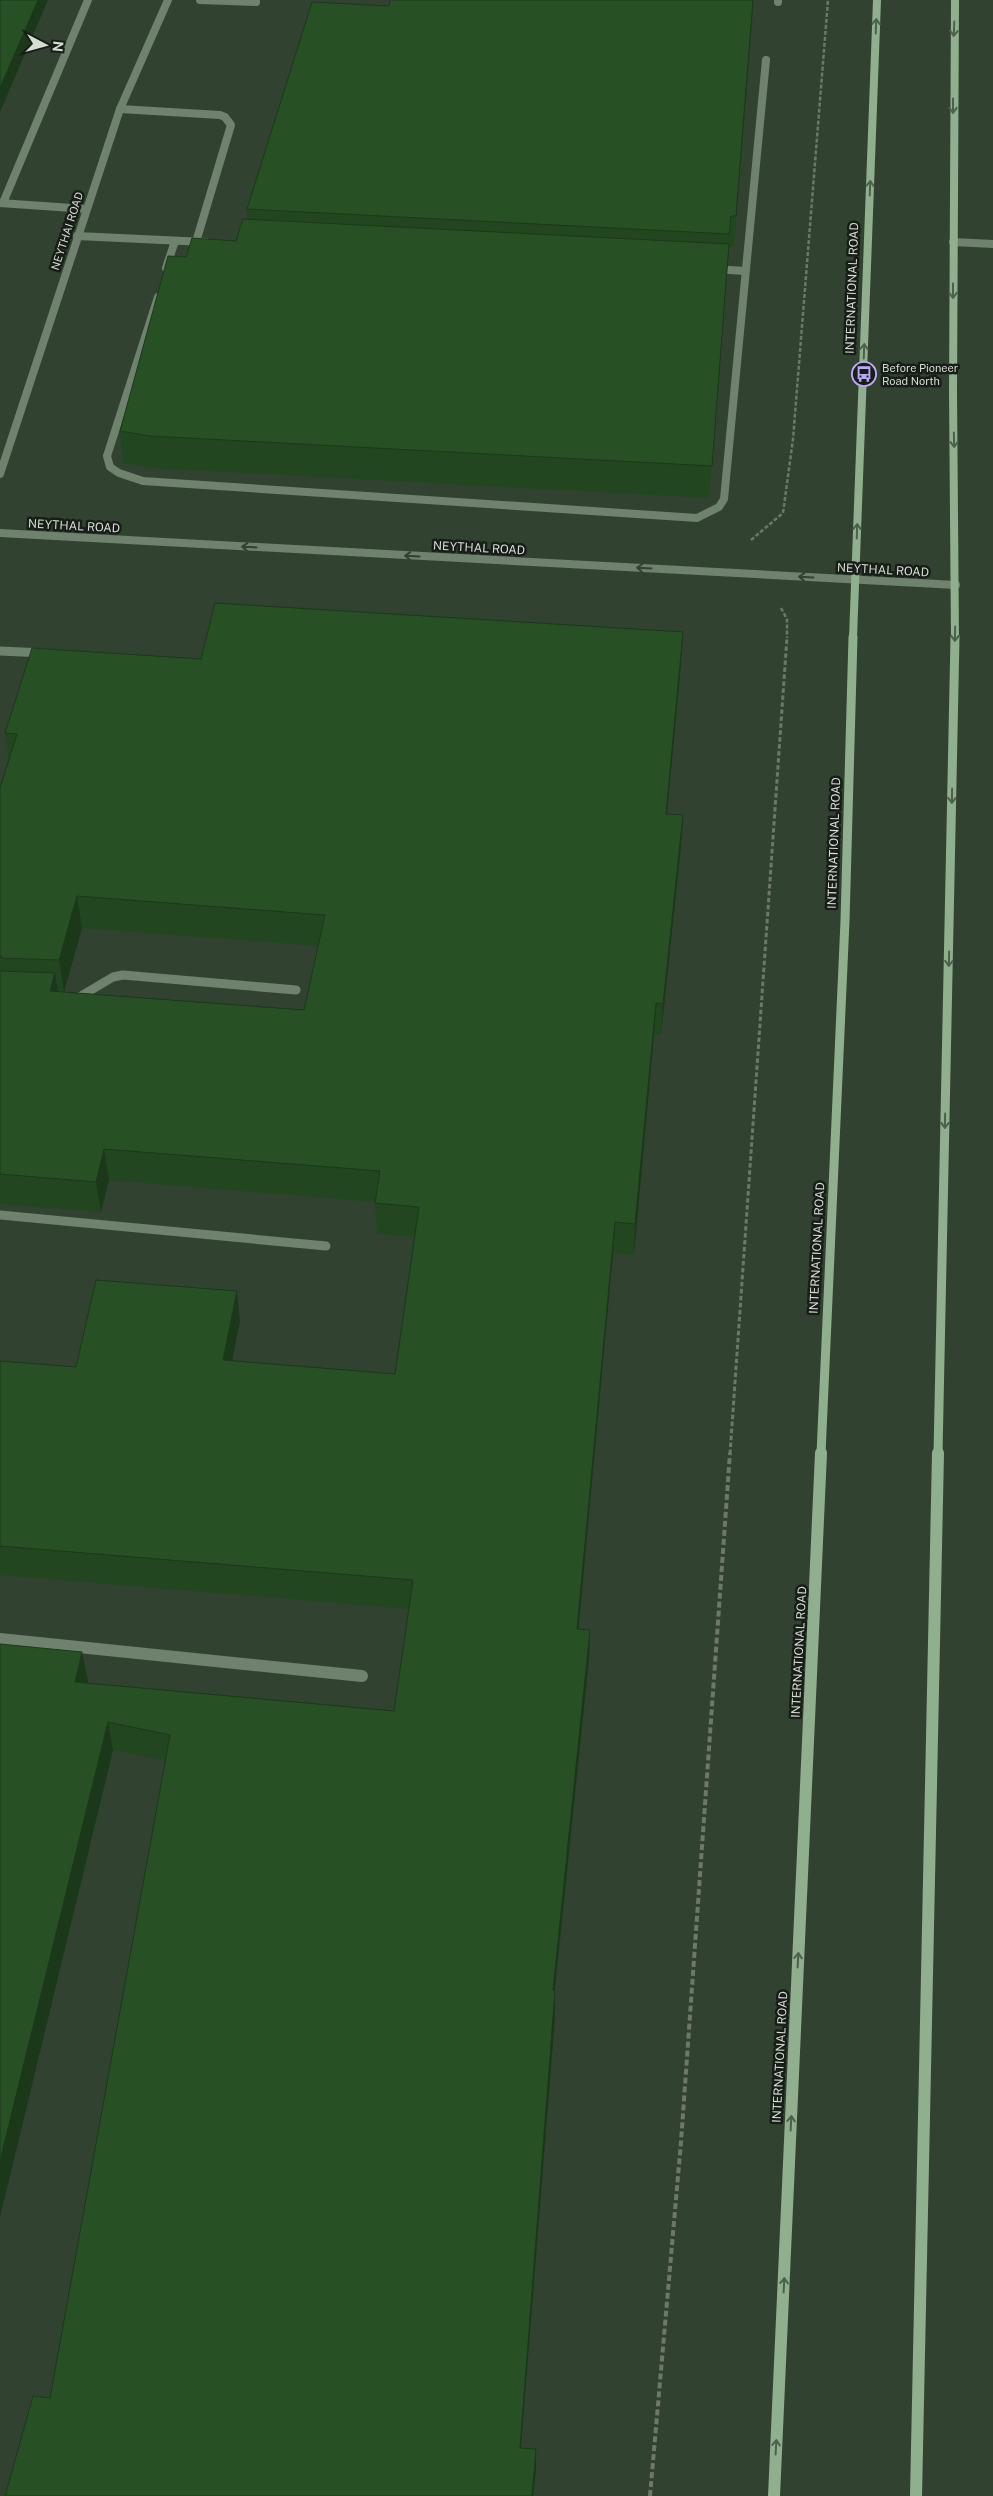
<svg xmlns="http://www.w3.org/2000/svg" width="993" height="2496" font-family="'Public Sans',sans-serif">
<rect width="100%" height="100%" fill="#2b372a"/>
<rect fill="#324231" x="0" y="0" width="993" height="2496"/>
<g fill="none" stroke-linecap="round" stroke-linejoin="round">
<g stroke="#6d776c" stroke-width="2.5" stroke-dasharray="4 2" stroke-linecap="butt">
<polyline points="751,540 783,513 793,439 828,0"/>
<polyline points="781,608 787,619 787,638"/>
</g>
<polyline stroke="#6d776c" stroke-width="3" stroke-dasharray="4.5 2.5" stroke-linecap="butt" points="730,1454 787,637"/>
<polyline stroke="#6d776c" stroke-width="4" stroke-dasharray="6 3" stroke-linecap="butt" points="650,2496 681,2142 730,1453"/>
<g stroke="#6f826e" stroke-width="8">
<polyline points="778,0 778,2"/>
<polyline points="120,109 220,115 225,117 231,125 196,242"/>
<polyline points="0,203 86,209"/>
<polyline points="3,203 88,0"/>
<polyline points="77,236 205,242"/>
<polyline points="166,268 175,241"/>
<polyline points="714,269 745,271"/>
<polyline points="158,297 107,456 110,467 119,473 143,481 697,518 719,507 724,499 766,60"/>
</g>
<g stroke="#6f826e" stroke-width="9">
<polyline points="0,651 44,653"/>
<polyline points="76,999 113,977 123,975 296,990"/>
<polyline points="0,1215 326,1246"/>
</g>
<polyline stroke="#6f826e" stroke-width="12" points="0,1639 362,1676"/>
<g stroke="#6f826e" stroke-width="8">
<polyline points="200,0 256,2"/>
<polyline points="953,242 993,244"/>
<polyline points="0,474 120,109 168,0"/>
<polyline points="0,533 956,585"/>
</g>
<g stroke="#90af8e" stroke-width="8">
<polyline points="853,638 877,0"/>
<polyline points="955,638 953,392 955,0"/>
</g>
<g stroke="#90af8e" stroke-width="9">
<polyline points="821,1454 845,921 853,637"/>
<polyline points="938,1454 955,637"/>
</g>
<g stroke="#90af8e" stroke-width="12">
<polyline points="774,2496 821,1453"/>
<polyline points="916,2496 938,1453"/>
</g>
</g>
<g fill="#224620" fill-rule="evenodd">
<polygon points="754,0 734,247 729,246 709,498 153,468 123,463 120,431 186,257 236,241 247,219 247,209 389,6"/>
<path d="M201 659 681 663 667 814 683 815 681 846 661 1035H654L634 1255 613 1253 578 1629 590 1630 589 1659 555 1991V2017L521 2448 536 2470 533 2496H5L50 2398 166 1761 113 1750 0 2217V1644L88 1680 87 1683 394 1711 409 1609 0 1575V1361L76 1367 240 1321 232 1361 395 1374 414 1237 377 1234 375 1202 109 1180 101 1212 0 1204V788L9 759 5 733ZM82 928 318 946 304 1010 64 992Z"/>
</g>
<g fill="#1b391a">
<polygon points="38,0 48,0 0,112 0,88"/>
<polygon points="683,632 681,663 664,845 666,814"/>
<polygon points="683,815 681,846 661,1035 663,1004"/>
<polygon points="77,896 82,928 64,992 59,960"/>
<polygon points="55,973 60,1005 50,991"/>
<polygon points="656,1003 654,1035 634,1255 635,1224"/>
<polygon points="104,1149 109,1180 101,1212 96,1182"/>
<polygon points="615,1222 613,1253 576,1657 577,1629"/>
<polygon points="237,1291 240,1321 226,1390 223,1360"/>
<polygon points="590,1630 589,1659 552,2016 553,1990"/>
<polygon points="82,1652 88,1680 81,1710 75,1682"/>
<polygon points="108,1722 113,1750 0,2217 0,2161"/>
<polygon points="555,1991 555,2017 519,2469 520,2448"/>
<polygon points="536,2449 536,2470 533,2496 532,2496"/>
</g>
<g fill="#275125" stroke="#1b391a">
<polygon points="0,0 38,0 0,88"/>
<polygon points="390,0 753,0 736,216 731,216 729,234 247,209 312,2 389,6"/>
<polygon points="243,219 729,244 712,466 150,436 120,431 168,256 186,257 192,238 236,241"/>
<polygon points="215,603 683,632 666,814 683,815 663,1004 656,1003 635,1224 615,1222 577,1629 590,1630 553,1990 555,1991 520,2448 536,2449 532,2496 5,2496 33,2396 50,2398 170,1735 108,1722 0,2161 0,1644 82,1652 75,1682 394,1711 413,1580 0,1546 0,1361 76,1367 96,1280 237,1291 223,1360 395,1374 419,1207 375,1203 380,1171 104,1149 96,1182 0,1174 0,971 55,973 50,991 304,1010 325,915 77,896 59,960 1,958 1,956 0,956 0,788 17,734 5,733 32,648 201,659"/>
</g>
<defs><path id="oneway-shaft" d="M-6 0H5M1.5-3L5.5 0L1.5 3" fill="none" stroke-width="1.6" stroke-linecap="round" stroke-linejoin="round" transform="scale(1.25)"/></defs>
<g stroke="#4d5f4d">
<use href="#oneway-shaft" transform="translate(876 26) rotate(-88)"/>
<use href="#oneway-shaft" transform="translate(954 29) rotate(92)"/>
<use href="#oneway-shaft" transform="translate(953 106) rotate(90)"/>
<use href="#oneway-shaft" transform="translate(870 188) rotate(-88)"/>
<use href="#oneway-shaft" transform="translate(953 291) rotate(90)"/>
<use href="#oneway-shaft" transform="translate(864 351) rotate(-88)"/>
<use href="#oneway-shaft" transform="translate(954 440) rotate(89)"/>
<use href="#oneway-shaft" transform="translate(857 531) rotate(-88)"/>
<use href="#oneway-shaft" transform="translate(955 634) rotate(91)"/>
<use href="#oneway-shaft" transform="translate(952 796) rotate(91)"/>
<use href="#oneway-shaft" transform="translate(949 959) rotate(91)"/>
<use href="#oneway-shaft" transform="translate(945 1121) rotate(91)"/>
<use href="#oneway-shaft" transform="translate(798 1960) rotate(-87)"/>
<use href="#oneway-shaft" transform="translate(791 2123) rotate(-87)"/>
<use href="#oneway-shaft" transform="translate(784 2285) rotate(-87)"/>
<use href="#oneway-shaft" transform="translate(776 2447) rotate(-87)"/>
</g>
<g stroke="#364035">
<use href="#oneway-shaft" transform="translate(249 547) rotate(-177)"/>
<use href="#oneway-shaft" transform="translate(412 556) rotate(-177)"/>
<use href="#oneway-shaft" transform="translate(644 568) rotate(-177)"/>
<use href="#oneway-shaft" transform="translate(806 577) rotate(-177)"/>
</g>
<defs>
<symbol id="bus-ring" viewBox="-11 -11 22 22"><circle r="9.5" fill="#171d17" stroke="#baaaf6" stroke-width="1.5"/><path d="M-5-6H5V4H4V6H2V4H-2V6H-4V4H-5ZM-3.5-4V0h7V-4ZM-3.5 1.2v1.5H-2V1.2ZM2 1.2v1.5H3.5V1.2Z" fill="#baaaf6"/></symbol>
</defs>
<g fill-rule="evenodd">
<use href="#bus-ring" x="850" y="360" width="28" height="28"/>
</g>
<g text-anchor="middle" stroke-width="5" stroke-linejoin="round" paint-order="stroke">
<g font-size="11" fill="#d4dcd4" stroke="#171d17">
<text transform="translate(67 231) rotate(-72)" y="4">NEYTHAI ROAD</text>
</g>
<g font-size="11" fill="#d4dcd4" stroke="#171d17" text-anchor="start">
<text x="882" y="372">Before Pioneer<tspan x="882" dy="13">Road North</tspan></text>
</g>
<g font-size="12" fill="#d4dcd4" stroke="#171d17">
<text transform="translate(852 288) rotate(-88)" y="4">INTERNATIONAL ROAD</text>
<text transform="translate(74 526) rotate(3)" y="4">NEYTHAL ROAD</text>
<text transform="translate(479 548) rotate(3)" y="4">NEYTHAL ROAD</text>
<text transform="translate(883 570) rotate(3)" y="4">NEYTHAL ROAD</text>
<text transform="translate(834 843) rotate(-88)" y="4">INTERNATIONAL ROAD</text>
<text transform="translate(817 1248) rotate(-87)" y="4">INTERNATIONAL ROAD</text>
<text transform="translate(799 1652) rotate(-87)" y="4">INTERNATIONAL ROAD</text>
<text transform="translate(780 2057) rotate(-87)" y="4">INTERNATIONAL ROAD</text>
</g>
</g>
<g transform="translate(45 45) rotate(96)" stroke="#171d17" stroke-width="4" paint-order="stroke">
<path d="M0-4L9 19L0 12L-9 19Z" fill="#d4dcd4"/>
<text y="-8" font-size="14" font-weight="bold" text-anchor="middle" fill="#d4dcd4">N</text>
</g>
</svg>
